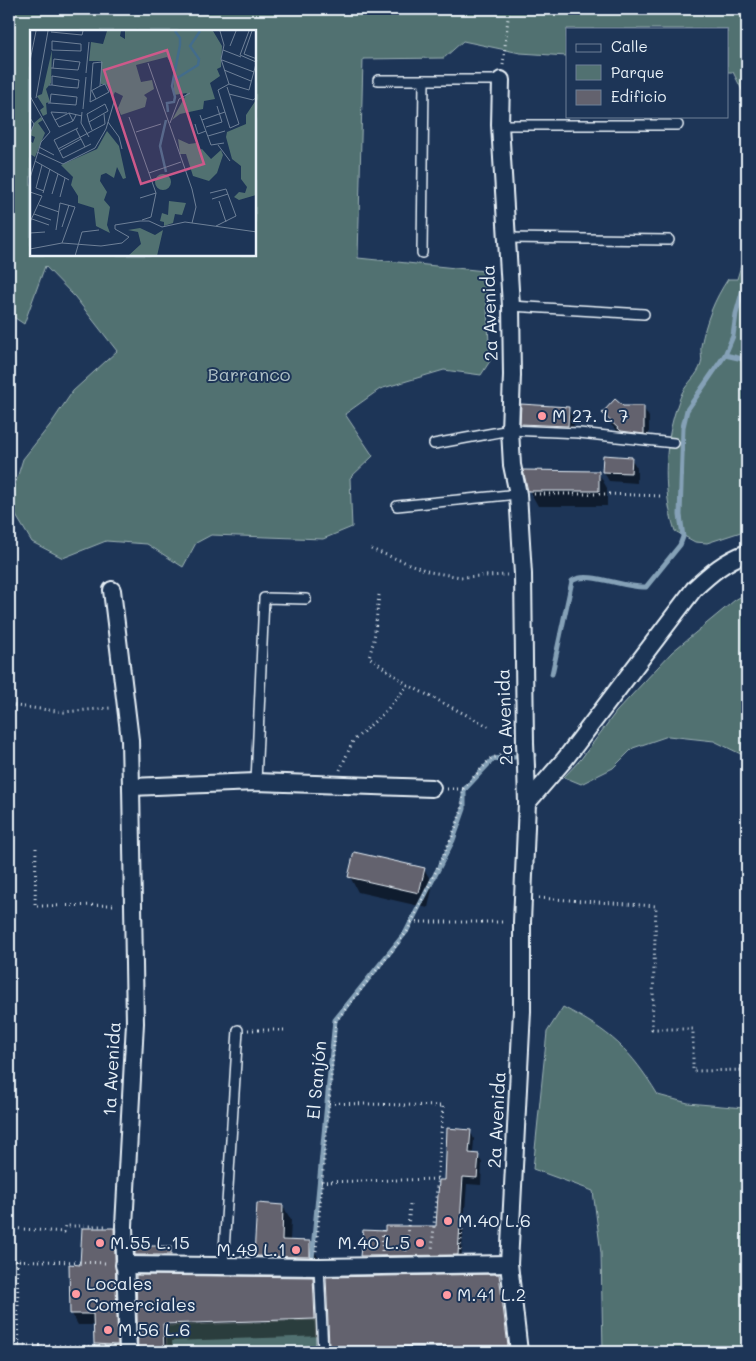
<svg xmlns="http://www.w3.org/2000/svg" width="756" height="1361" font-family="Mali,sans-serif">
<rect width="100%" height="100%" fill="#1d3557"/>
<filter id="ink" filterUnits="userSpaceOnUse"><feTurbulence type="fractalNoise" baseFrequency=".02" numOctaves="2"/><feDisplacementMap in="SourceGraphic" scale="10" xChannelSelector="R" yChannelSelector="G"/><feConvolveMatrix kernelMatrix="1 2 1 2 8 2 1 2 1" color-interpolation-filters="sRGB"/></filter>
<g filter="url(#ink)">
<g fill="#517171" stroke="#9cb1b4" fill-rule="evenodd">
<path d="M9 9H747V100L733 72H727V29H567V56L520 53 463 41 444 58 363 59 358 258 485 271 490 361 481 375 444 370 380 389 345 414 373 456 350 478 352 527 323 539 211 535 196 543 183 567 147 544 106 541 63 558 32 542 9 504 23 459 50 425 73 391 117 351 75 297 45 266 24 324 9 314ZM31 31H255V255H31Z"/>
<path d="M747 246V530L707 543 695 542 675 531C661 488 664 435 682 393 687 383 698 375 701 364 703 359 700 352 701 346 706 321 714 300 728 279H737Z"/>
<polygon points="747,593 747,757 714,741 668,736 633,748 613,768 581,784 564,777 581,759 616,712 672,652 735,600"/>
<path d="M563 1007C611 1032 630 1049 658 1095L688 1103 744 1108 747 1141V1352H603L601 1253 593 1191 533 1169 547 1032Z"/>
<polygon points="315,1320 316,1352 167,1352 166,1326"/>
</g>
<g fill="#0007">
<polygon points="622,407 643,407 649,417 649,443 628,441 609,423 603,413"/>
<polygon points="569,409 574,419 573,436 527,434 521,424"/>
<polygon points="631,458 637,468 637,483 609,481 603,471"/>
<polygon points="598,472 607,488 607,506 538,506 529,490"/>
<polygon points="424,869 433,884 428,908 358,892 350,877"/>
<polygon points="470,1131 474,1139 473,1154 478,1155 482,1163 481,1185 467,1184 461,1262 366,1264 362,1256 364,1231 386,1232 437,1227 446,1182"/>
<polygon points="283,1206 291,1220 290,1241 309,1243 318,1257 317,1270 264,1270 256,1256"/>
<polygon points="113,1230 120,1240 123,1352 100,1352 95,1344 95,1325 78,1325 72,1314 70,1266 81,1266"/>
<polygon points="170,1248 173,1260 139,1259 136,1255"/>
<polygon points="499,1275 504,1285 512,1352 334,1352 330,1345"/>
<polygon points="137,1276 312,1278 323,1296 324,1336 172,1341 173,1352 139,1352"/>
<polygon points="24,1350 63,1351 64,1352 24,1352"/>
</g>
<g fill="none" stroke-linecap="round" stroke-linejoin="round">
<g stroke="#85a1b7" stroke-width="5">
<polyline points="725,355 747,360"/>
<path d="M552 674 572 581C588 570 625 589 646 587L680 545 683 537 680 515 683 427 687 410 725 355 733 336 736 314 747 275"/>
<polyline points="313,1284 312,1259 335,1020 406,932 453,840 464,809 464,790 493,759 534,755"/>
</g>
</g>
<g fill="#63626e" stroke="#e8f1f8">
<polygon points="615,399 623,406 644,406 644,434 621,431 602,413"/>
<polygon points="521,404 569,407 568,426 520,424"/>
<polygon points="603,455 632,457 631,473 602,472"/>
<polygon points="523,470 599,471 599,491 528,491"/>
<polygon points="354,852 425,868 419,893 348,877"/>
<polygon points="447,1128 471,1130 469,1153 479,1154 477,1178 463,1177 458,1255 360,1256 363,1230 385,1231 385,1226 436,1226 439,1180 445,1180"/>
<polygon points="257,1203 283,1205 282,1240 310,1241 310,1257 254,1256"/>
<polygon points="82,1228 114,1228 118,1345 94,1344 93,1314 70,1314 69,1264 80,1265"/>
<rect x="135" y="1246" width="36" height="9"/>
<polygon points="499,1274 508,1346 329,1346 326,1277"/>
<polygon points="136,1275 313,1277 315,1319 163,1324 164,1352 138,1352"/>
</g>
<g fill="none" stroke-linecap="round" stroke-linejoin="round">
<defs>
<g id="service">
<polyline points="378,80 501,80"/>
<polyline points="500,125 678,125"/>
<polyline points="507,238 669,240"/>
<polyline points="422,253 424,80"/>
<polyline points="511,306 644,314"/>
<polyline points="434,444 510,430 579,433 674,443"/>
<polyline points="397,506 518,494"/>
<polyline points="256,782 264,598 306,599"/>
<polyline points="223,1266 238,1030"/>
<polyline points="319,1267 323,1352"/>
<polyline points="323,1352 519,1352"/>
</g>
<g id="minor">
<polyline points="501,80 500,125 511,306 512,375 510,430 512,465 518,494 523,574 525,743"/>
<polyline points="112,590 130,740 131,787 135,1023 124,1226 128,1352"/>
<polyline points="131,787 256,782 432,788"/>
<path d="M527 803 565 759 694 589C711 573 725 561 747 553"/>
<polyline points="124,1265 319,1267 509,1264"/>
<polyline points="519,1352 509,1264 522,1011 522,922 527,803 526,767"/>
</g>
</defs>
<use href="#service" stroke="#e8f1f8" stroke-width="12"/>
<use href="#minor" stroke="#e8f1f8" stroke-width="20"/>
<g stroke="#e8f1f8" stroke-width="3" stroke-dasharray="1 4" stroke-linecap="butt">
<polyline points="503,65 509,9"/>
<polyline points="534,494 609,494 661,496"/>
<polyline points="371,549 430,572 461,577 507,575"/>
<polyline points="379,595 374,640 369,657 408,685"/>
<polyline points="9,705 64,712 110,708"/>
<polyline points="340,770 353,741 385,712 408,685 492,728"/>
<polyline points="447,789 463,789"/>
<polyline points="36,848 35,906 117,905"/>
<polyline points="539,898 656,906 652,1029 693,1029 693,1071 747,1070"/>
<polyline points="411,922 506,922"/>
<polyline points="248,1030 285,1030"/>
<polyline points="329,1103 443,1106 432,1251"/>
<polyline points="321,1182 437,1179"/>
<polyline points="9,1228 64,1232 65,1226 108,1226"/>
<polyline points="460,1250 463,1219"/>
<polyline points="316,1251 336,1021 407,932 451,839 462,810 463,789 491,758 509,754"/>
<polyline points="382,1251 383,1226"/>
<polyline points="406,1251 410,1205"/>
<polyline points="9,1260 108,1263"/>
<polyline points="17,1260 19,1352"/>
<polyline points="19,1345 112,1347"/>
</g>
<use href="#service" stroke="#1d3557" stroke-width="9"/>
<use href="#minor" stroke="#1d3557" stroke-width="16"/>
<defs>
<polyline id="minor-bridge" points="525,743 526,767"/>
</defs>
<use href="#minor-bridge" stroke="#e8f1f8" stroke-width="20" stroke-linecap="butt"/>
<use href="#minor-bridge" stroke="#1d3557" stroke-width="16"/>
</g>
</g>
<g fill="#ff9aa2" stroke="#1d3557" stroke-width="2">
<circle cx="542" cy="416" r="5"/>
<circle cx="448" cy="1221" r="5"/>
<circle cx="100" cy="1243" r="5"/>
<circle cx="420" cy="1243" r="5"/>
<circle cx="296" cy="1250" r="5"/>
<circle cx="76" cy="1294" r="5"/>
<circle cx="447" cy="1295" r="5"/>
<circle cx="108" cy="1330" r="5"/>
</g>
<g text-anchor="middle" stroke-width="4" stroke-linejoin="round" paint-order="stroke">
<g font-size="18" fill="#e8f1f8" stroke="#1d3557">
<text transform="translate(490 313) rotate(-92)" y="6">2a Avenida</text>
<text transform="translate(505 717) rotate(-92)" y="6">2a Avenida</text>
<text transform="translate(112 1069) rotate(-87)" y="6">1a Avenida</text>
<text transform="translate(317 1080) rotate(-85)" y="6">El Sanjón</text>
<text transform="translate(497 1120) rotate(-87)" y="6">2a Avenida</text>
</g>
<g font-size="18" fill="#b3c4c9" stroke="#1d3557">
<text x="249" y="381">Barranco</text>
</g>
<g font-size="18" fill="#e8f1f8" stroke="#1d3557" text-anchor="start">
<text x="552" y="422">M 27. L 7</text>
<text x="458" y="1227">M.40 L.6</text>
<text x="110" y="1249">M.55 L.15</text>
<text x="410" y="1249" text-anchor="end">M.40 L.5</text>
<text x="286" y="1256" text-anchor="end">M.49 L.1</text>
<text x="86" y="1290">Locales<tspan x="86" dy="21">Comerciales</tspan></text>
<text x="457" y="1301">M.41 L.2</text>
<text x="118" y="1336">M.56 L.6</text>
</g>
</g>
<g transform="translate(30 30)">
<rect width="226" height="226" fill="#1d3557"/>
<path d="M77 1H91L90 6 95 9V1H183L192 16 191 37 187 39 190 46 180 53 185 69 174 71 173 79 150 84 142 90 157 63 144 65 143 37 137 27 106 35 111 52 122 50 124 59 114 65 117 68 115 77 91 85 88 78 93 66 85 62 83 66 76 54H71V31H59L61 12 73 14ZM22 20 21 53 16 59 20 72 16 73 17 84 13 86 10 80 14 77 7 66 12 64ZM226 70V165L209 170 204 167 209 162 215 163 217 157 211 149V136L202 129 196 107 197 102 216 94V85ZM11 87 13 90 8 93 15 103 5 127 0 124V111L3 113 5 107 0 105 4 93ZM77 101 89 116 96 148 93 149 87 137 84 148 76 143 71 145 70 151 77 162 74 170 80 177 77 195 80 203 66 196 64 178 48 173V166L41 155 43 147 31 135 67 119ZM148 109 159 114 166 113 169 120 172 119 181 129 191 120 193 125 187 143 179 151 163 146 156 124H150ZM125 152a8 8 0 1 1 16 0a8 8 0 1 1-16 0ZM139 171 156 173 152 185 145 184 143 193 134 196V192L130 191 132 183 138 185ZM110 198 125 205 133 200 127 226H98L111 214 108 202 98 200Z" fill="#517171"/>
<path fill="none" stroke="#436c8b" stroke-width="2.5" d="M144 50 168 35 169 29 160 16 170 1M138 82 137 73 144 72 145 67 142 56 150 15V8L145 1M136 90 130 116 136 142"/>
<path fill="none" stroke="#6e8097" stroke-width="1" d="M190 1 194 15 191 29 199 54M219 1 210 25 226 32M222 1 214 24 227 29M21 2 52 5 53 1M22 11 51 14V21L22 20ZM200 16 206 1M193 20 211 27M192 30 224 42M0 31 6 1M118 33 162 159 166 177 162 193M21 38 48 40 50 32 24 29 23 38M194 40 221 51M56 43 59 12M199 54 219 60 227 30M19 55H22L35 57 48 58 49 50 22 46V55M197 57 209 94 200 98 188 60 199 54M61 61 70 56 72 32 63 33 60 72 66 69 62 61M199 64 223 70 227 67M0 66 20 102 11 112 0 148M6 68 18 1M66 69 79 62 75 54 70 56M18 73H20L46 75 47 67 21 64 20 73M53 79 56 47M52 82 51 93 59 107M39 83 25 90 29 97 43 91M46 85 43 91 39 83 52 86M170 85 181 115 194 113M99 87 126 163 121 187 112 190M0 88 4 94 0 104M25 90 21 82 37 83M172 90 195 82M59 92 57 84 75 74 78 81 59 92 62 100M78 92 89 107 92 119M140 93 149 69 160 63M165 94 168 104 176 101M176 97 192 92 187 76M48 98 24 110 33 128 61 114M46 99 55 117M106 102 131 94M178 106 195 101M188 115 200 131M9 117 24 125M28 119 75 94 74 84M29 121 51 109M7 122 33 134 65 118 76 99 84 72M5 131 39 150M12 135 6 158 14 161M119 143 151 132M0 162 12 166 0 192M13 163 20 139M180 163 196 159 206 186 186 196M22 164 28 144M30 167 35 148M110 168 126 163M182 169 198 164M189 171 196 192M9 175 29 182M4 184 21 190M2 189 19 195M32 197 39 175M26 200 30 173 45 177 32 213M0 203 15 202M0 219 32 213 71 216 92 213 99 207 85 199V195L110 191H119L132 197 155 192 227 202M45 226 52 202 69 200"/>
<path fill="#cd598a" fill-opacity="0.15" stroke="#cd598a" stroke-width="2.5" d="M137 20 174 134 111 154 74 40Z"/>
<rect width="226" height="226" fill="none" stroke="#e8f1f8" stroke-width="2.5"/>
</g>
<rect width="756" height="1361" fill="none" stroke="#1d3557" stroke-width="30"/>
<rect x="15" y="15" width="726" height="1331" fill="none" stroke="#e8f1f8" stroke-width="2" filter="url(#ink)"/>
<rect x="566" y="28" width="162" height="90" fill="#1d3557" stroke="#6e8097"/>
<rect x="576" y="44" width="25" height="8" fill="#1d3557" stroke="#6e8097"/>
<text x="611" y="52" font-size="15" fill="#e8f1f8">Calle</text>
<rect x="576" y="65" width="25" height="15" fill="#517171" stroke="#6e8097"/>
<text x="611" y="78" font-size="15" fill="#e8f1f8">Parque</text>
<rect x="576" y="90" width="25" height="15" fill="#63626e" stroke="#6e8097"/>
<text x="611" y="102" font-size="15" fill="#e8f1f8">Edificio</text>
</svg>
